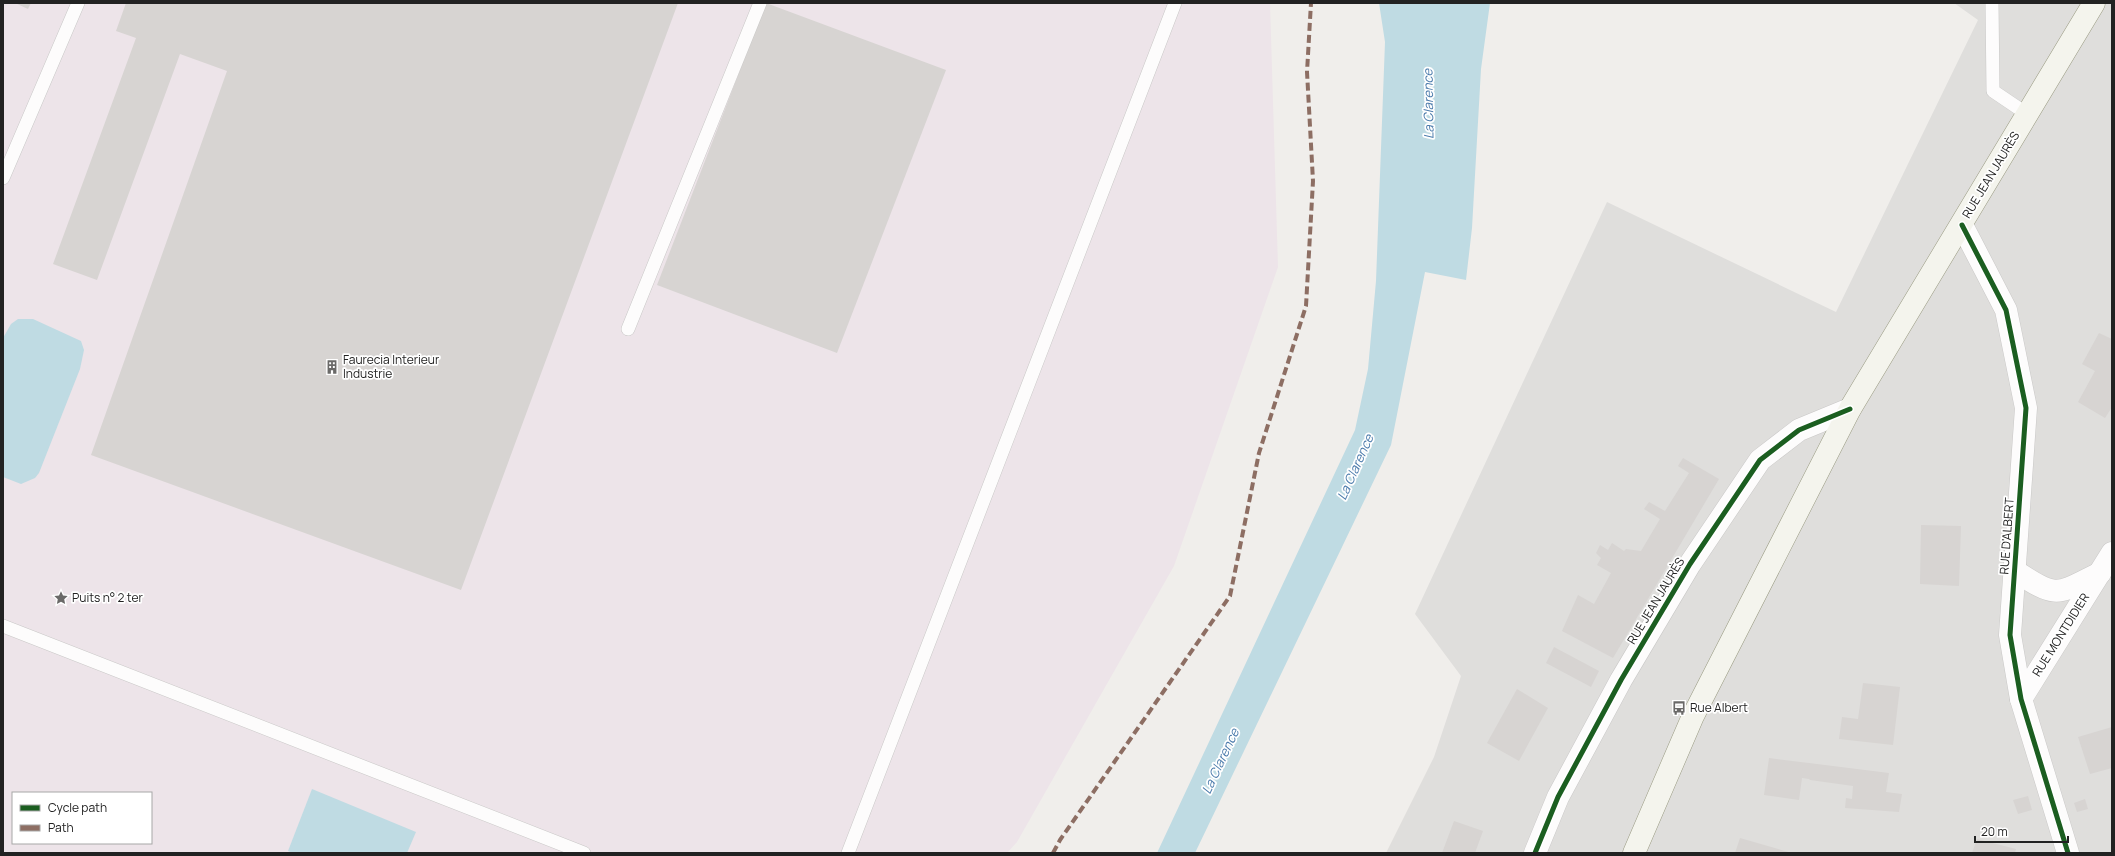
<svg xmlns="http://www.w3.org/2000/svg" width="2115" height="856" font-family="Manrope,sans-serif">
<rect width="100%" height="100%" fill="#f0eeeb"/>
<polygon fill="#dfdedc" points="1954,3 2112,3 2112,853 1386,853 1434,757 1461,676 1415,614 1607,202 1836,312 1978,20"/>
<path fill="#ede4e9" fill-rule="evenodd" d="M3 3H1270L1278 267 1174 566 1017 842 1007 853H3ZM13 793H151V843H13Z"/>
<g fill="#bfdbe3">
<polygon points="1379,3 1490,3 1481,69 1472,228 1466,280 1425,272 1391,445 1195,853 1157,853 1355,430 1368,369 1376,281 1385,42"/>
<polygon points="18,319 33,319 81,341 84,350 80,369 39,473 35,478 21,484 3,477 3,338 11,324"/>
<polygon points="312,789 416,832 407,853 293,853 288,851"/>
</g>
<g fill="#d7d4d2">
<polygon points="15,3 31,3 28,9"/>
<polygon points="126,3 678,3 461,590 91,455 227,71 180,54 97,280 53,264 136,38 116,31"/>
<polygon points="766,3 946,70 837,353 657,285"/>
<polygon points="2099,333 2112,339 2112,407 2105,418 2078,402 2095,371 2082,364"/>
<polygon points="1683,458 1719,479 1613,658 1562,631 1578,595 1594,604 1611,573 1597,565 1601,558 1596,553 1600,545 1608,550 1612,543 1624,551 1626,549 1641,551 1660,519 1644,509 1649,502 1665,511 1689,473 1678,466"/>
<polygon points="1921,525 1961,526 1959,586 1920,584"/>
<polygon points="1554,647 1599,671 1591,687 1546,663"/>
<polygon points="1863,683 1900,687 1893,745 1839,739 1842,717 1858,719"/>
<polygon points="1517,689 1548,708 1519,761 1487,743"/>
<polygon points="2112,727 2112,768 2090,774 2078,737"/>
<polygon points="1769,758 1889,773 1886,792 1902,794 1899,812 1845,808 1846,798 1852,799 1853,786 1810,780 1809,779 1802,778 1799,800 1764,795"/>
<polygon points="2028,796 2032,810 2018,814 2013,800"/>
<polygon points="2085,799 2088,809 2077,812 2074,803"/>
<polygon points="1454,821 1483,831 1475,853 1442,853"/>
<polygon points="1740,838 1792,853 1735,853"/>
<polygon points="1977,839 2016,849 2015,853 1972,853"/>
</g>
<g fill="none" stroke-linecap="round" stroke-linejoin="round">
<defs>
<g id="service">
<polyline points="1992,3 1993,91 2027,114"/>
<polyline points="3,178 78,3"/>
<polyline points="628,329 760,3"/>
<polyline points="3,626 584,853"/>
<polyline points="848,853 1175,3"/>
</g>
<g id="minor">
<polyline points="1962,225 2006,310 2026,408 2010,635 2021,699 2068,853"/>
<path d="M2015 571C2058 599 2056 595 2100 573"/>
<polyline points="2021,699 2112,553"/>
<polyline points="1535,853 1558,797 1621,680 1690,564 1760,460 1799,430 1850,409"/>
</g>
<polyline id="secondary" points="1634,853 1693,716 1850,409 2094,3"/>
</defs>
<use href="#service" stroke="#c9c8c7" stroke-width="14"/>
<use href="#minor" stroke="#c9c8c7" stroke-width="23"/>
<use href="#secondary" stroke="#999a82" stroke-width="23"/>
<use href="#service" stroke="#fdfcfc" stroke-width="13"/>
<use href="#minor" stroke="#fdfcfc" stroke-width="22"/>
<use href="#secondary" stroke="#f4f4ed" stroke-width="22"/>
<polyline stroke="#8d6e63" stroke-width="4" stroke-dasharray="8 4" stroke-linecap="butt" points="1053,853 1060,840 1230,596 1259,453 1306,306 1313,181 1307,72 1311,3"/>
<defs>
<g id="cycleway">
<polyline points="1962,225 2006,310 2026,408 2010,635 2021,699 2068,853"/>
<polyline points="1535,853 1558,797 1621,680 1690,564 1760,460 1799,430 1850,409"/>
</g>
</defs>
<use href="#cycleway" stroke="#fff" stroke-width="8"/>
<use href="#cycleway" stroke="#1b5e20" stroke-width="5"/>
</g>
<defs>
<symbol id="building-bare" viewBox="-9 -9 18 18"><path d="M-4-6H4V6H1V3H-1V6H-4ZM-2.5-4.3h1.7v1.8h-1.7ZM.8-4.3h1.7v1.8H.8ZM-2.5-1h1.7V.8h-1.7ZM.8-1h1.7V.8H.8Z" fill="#6a6968" stroke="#fff" stroke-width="2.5" paint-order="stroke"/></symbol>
<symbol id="sight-bare" viewBox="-9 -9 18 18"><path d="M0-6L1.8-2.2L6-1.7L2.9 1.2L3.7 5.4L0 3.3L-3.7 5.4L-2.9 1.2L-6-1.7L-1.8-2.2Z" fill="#6a6968" stroke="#fff" stroke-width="2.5" paint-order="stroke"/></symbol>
<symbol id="bus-bare" viewBox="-9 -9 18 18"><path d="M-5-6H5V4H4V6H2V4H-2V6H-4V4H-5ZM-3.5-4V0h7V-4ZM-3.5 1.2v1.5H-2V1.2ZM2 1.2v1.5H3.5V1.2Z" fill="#6a6968" stroke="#fff" stroke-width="2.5" paint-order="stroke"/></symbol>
</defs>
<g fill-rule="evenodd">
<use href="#building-bare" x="322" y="357" width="20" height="20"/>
<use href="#sight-bare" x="51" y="588" width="20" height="20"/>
<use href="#bus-bare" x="1669" y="698" width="20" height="20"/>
</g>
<g text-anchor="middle" stroke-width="3.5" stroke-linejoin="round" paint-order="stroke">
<g font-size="12" fill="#222" stroke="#fff">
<text transform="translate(1991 175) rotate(-59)" y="4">RUE JEAN JAURÈS</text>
<text transform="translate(2007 536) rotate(-86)" y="4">RUE D'ALBERT</text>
<text transform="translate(1656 601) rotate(-59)" y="4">RUE JEAN JAURÈS</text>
<text transform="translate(2061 635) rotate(-58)" y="4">RUE MONTDIDIER</text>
</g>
<g font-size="12" fill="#222" stroke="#fff" text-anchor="start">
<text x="343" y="364">Faurecia Interieur<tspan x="343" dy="14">Industrie</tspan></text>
<text x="72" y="602">Puits n° 2 ter</text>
<text x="1690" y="712">Rue Albert</text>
</g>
<g font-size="13" font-style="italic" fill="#4a7aab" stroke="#fff">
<text transform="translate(1428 104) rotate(-91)" y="5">La Clarence</text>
<text transform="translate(1355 467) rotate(-66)" y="5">La Clarence</text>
<text transform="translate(1220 761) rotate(-65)" y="5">La Clarence</text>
</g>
</g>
<rect width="2115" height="856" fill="none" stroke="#222222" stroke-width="8"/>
<rect x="12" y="792" width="140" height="52" fill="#ffffff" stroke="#a7a7a7"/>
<rect x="20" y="805" width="20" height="6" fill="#1b5e20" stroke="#a7a7a7"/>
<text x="48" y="812" font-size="12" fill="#222222">Cycle path</text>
<rect x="20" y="825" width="20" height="6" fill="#8d6e63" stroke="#a7a7a7"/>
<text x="48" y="832" font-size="12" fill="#222222">Path</text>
<path d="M1975 836v6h93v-6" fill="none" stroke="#222222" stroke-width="2"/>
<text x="1981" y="836" font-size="12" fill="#222222" stroke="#ffffff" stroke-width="3" paint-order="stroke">20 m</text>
</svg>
